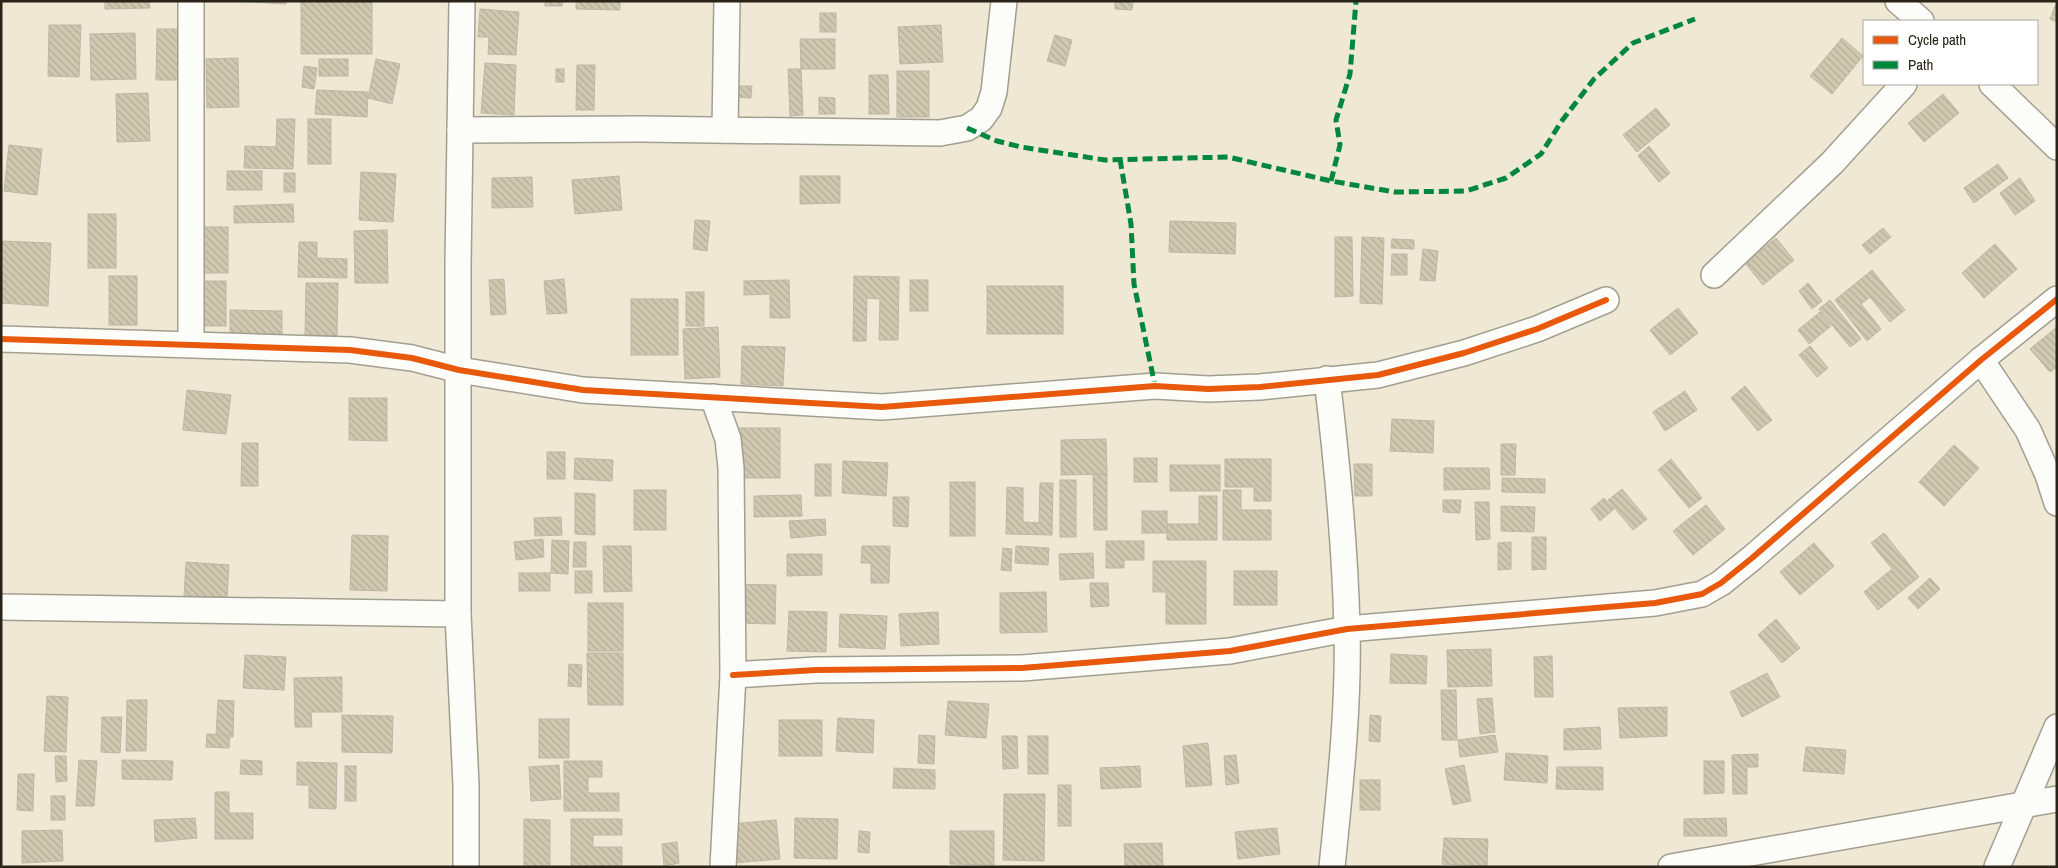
<svg xmlns="http://www.w3.org/2000/svg" width="2058" height="868" font-family="'Archivo Narrow',sans-serif">
<defs>
<pattern id="building-back-hatch" width="6" height="6" patternUnits="userSpaceOnUse" patternTransform="scale(1.25)"><rect width="6" height="6" fill="#d0c8b0"/><path d="M-1 5l2 2M0 0l6 6M5-1l2 2" fill="none" stroke="#b3ac97"/></pattern>
</defs>
<rect width="100%" height="100%" fill="#eee8d4"/>
<g fill="url(#building-back-hatch)" stroke="#bcb7a7">
<polygon points="105,1 149,1 150,8 105,9"/>
<polygon points="233,1 286,1 286,4"/>
<rect x="301" y="1" width="71" height="53"/>
<polygon points="545,1 563,1 562,6 545,6"/>
<polygon points="576,1 620,1 620,10 576,9"/>
<polygon points="1115,1 1133,1 1132,10 1115,9"/>
<polygon points="2055,6 2057,7 2057,22 2050,19"/>
<polygon points="480,9 519,12 516,55 488,54 489,37 478,37"/>
<rect x="820" y="13" width="16" height="19"/>
<polygon points="49,25 81,25 79,77 48,76"/>
<polygon points="941,25 943,62 900,64 898,27"/>
<polygon points="157,29 187,29 186,80 156,80"/>
<polygon points="135,33 136,79 91,80 90,34"/>
<polygon points="1055,35 1072,40 1065,66 1047,61"/>
<polygon points="1842,38 1863,56 1832,94 1810,76"/>
<polygon points="800,39 835,39 835,69 801,69"/>
<polygon points="238,58 239,107 207,108 206,59"/>
<rect x="319" y="59" width="29" height="17"/>
<polygon points="376,59 400,64 392,104 368,98"/>
<polygon points="485,63 516,65 514,115 481,113"/>
<polygon points="577,65 595,65 594,110 576,110"/>
<polygon points="304,66 317,68 314,89 302,87"/>
<rect x="556" y="69" width="8" height="13"/>
<polygon points="788,69 801,69 803,115 790,116"/>
<rect x="897" y="71" width="32" height="46"/>
<polygon points="869,75 888,75 889,114 869,114"/>
<polygon points="734,86 752,86 751,98 734,97"/>
<polygon points="317,90 368,92 367,117 315,114"/>
<polygon points="148,93 150,141 117,142 116,94"/>
<polygon points="1943,94 1959,113 1924,142 1908,123"/>
<polygon points="819,97 835,98 835,114 819,114"/>
<polygon points="1656,108 1670,125 1637,152 1623,135"/>
<polygon points="277,119 295,119 293,169 244,168 245,146 276,147"/>
<rect x="308" y="119" width="23" height="45"/>
<polygon points="9,145 42,149 37,195 4,191"/>
<polygon points="1649,146 1670,173 1659,182 1638,156"/>
<polygon points="1998,164 2008,178 1974,203 1964,188"/>
<rect x="227" y="171" width="35" height="19"/>
<polygon points="361,172 396,174 393,222 359,220"/>
<rect x="284" y="173" width="11" height="19"/>
<polygon points="619,176 622,210 575,214 572,180"/>
<polygon points="800,176 840,176 840,203 800,204"/>
<polygon points="532,177 533,207 492,208 492,178"/>
<polygon points="2020,178 2035,201 2015,215 2000,193"/>
<polygon points="293,204 294,222 234,223 234,206"/>
<rect x="88" y="214" width="28" height="54"/>
<polygon points="695,220 710,221 707,251 693,249"/>
<polygon points="1170,221 1236,223 1235,254 1169,252"/>
<rect x="198" y="227" width="30" height="46"/>
<polygon points="1883,228 1891,237 1870,254 1862,245"/>
<polygon points="387,230 388,283 355,283 354,231"/>
<polygon points="1335,237 1352,237 1353,296 1335,297"/>
<polygon points="1362,237 1384,238 1382,304 1360,303"/>
<polygon points="1776,238 1794,260 1763,285 1745,263"/>
<polygon points="1392,239 1414,240 1414,249 1391,248"/>
<polygon points="1,241 51,243 48,306 1,303"/>
<polygon points="299,242 317,242 317,258 347,259 347,278 298,277"/>
<polygon points="1995,244 2017,269 1984,298 1962,273"/>
<polygon points="1423,249 1438,251 1435,281 1420,280"/>
<polygon points="1392,254 1407,254 1407,275 1391,275"/>
<polygon points="1872,270 1905,310 1890,322 1870,297 1861,304 1881,329 1867,341 1835,300"/>
<rect x="109" y="276" width="28" height="49"/>
<polygon points="854,276 899,277 898,340 879,340 880,299 867,298 866,341 853,341"/>
<polygon points="504,279 506,314 491,315 489,280"/>
<polygon points="564,279 567,313 547,314 544,281"/>
<polygon points="789,280 790,318 770,318 770,294 744,295 744,281"/>
<rect x="910" y="280" width="18" height="31"/>
<rect x="199" y="281" width="27" height="45"/>
<polygon points="306,283 338,283 337,336 305,335"/>
<polygon points="1808,283 1822,301 1812,309 1799,291"/>
<rect x="987" y="286" width="76" height="48"/>
<rect x="686" y="292" width="18" height="34"/>
<rect x="631" y="299" width="47" height="56"/>
<polygon points="1830,300 1861,339 1850,347 1819,309"/>
<polygon points="1678,308 1698,333 1670,355 1650,330"/>
<polygon points="230,310 282,311 282,338 230,338"/>
<polygon points="1820,312 1831,326 1809,344 1798,330"/>
<polygon points="718,327 720,377 685,379 683,329"/>
<polygon points="2057,327 2057,367 2050,372 2030,349"/>
<polygon points="742,346 785,347 783,386 741,384"/>
<polygon points="1810,346 1828,368 1817,377 1799,355"/>
<polygon points="1745,386 1772,420 1758,431 1731,398"/>
<polygon points="187,390 231,395 226,434 183,430"/>
<polygon points="1685,391 1697,410 1665,431 1653,412"/>
<polygon points="349,398 387,398 387,441 349,440"/>
<polygon points="1392,419 1434,421 1433,453 1390,451"/>
<rect x="734" y="428" width="46" height="50"/>
<polygon points="1106,439 1107,474 1061,475 1061,440"/>
<polygon points="242,443 258,443 258,486 241,486"/>
<polygon points="1501,444 1516,444 1515,475 1501,475"/>
<polygon points="1954,445 1979,468 1944,506 1919,482"/>
<rect x="547" y="452" width="18" height="27"/>
<polygon points="575,458 613,460 612,481 574,479"/>
<rect x="1134" y="458" width="23" height="24"/>
<polygon points="1225,459 1271,459 1271,501 1254,501 1254,487 1225,487"/>
<polygon points="1671,459 1702,498 1689,508 1658,470"/>
<polygon points="843,461 888,463 886,496 842,493"/>
<rect x="815" y="464" width="16" height="32"/>
<polygon points="1354,464 1372,464 1372,496 1355,496"/>
<rect x="1170" y="465" width="50" height="26"/>
<polygon points="1444,468 1489,468 1490,489 1444,490"/>
<polygon points="1093,474 1107,474 1107,530 1094,530"/>
<polygon points="1502,478 1545,479 1545,493 1502,492"/>
<rect x="1060" y="480" width="16" height="57"/>
<rect x="950" y="482" width="25" height="54"/>
<polygon points="1040,483 1053,483 1052,535 1006,534 1007,487 1023,488 1023,522 1039,523"/>
<polygon points="1622,489 1647,519 1633,530 1608,500"/>
<rect x="634" y="490" width="32" height="40"/>
<polygon points="1223,490 1241,490 1241,510 1271,510 1271,540 1223,540"/>
<polygon points="575,493 595,494 595,535 575,534"/>
<polygon points="801,495 802,516 754,517 754,496"/>
<polygon points="1199,496 1217,496 1217,540 1167,540 1167,524 1199,524"/>
<polygon points="893,497 909,497 908,527 893,526"/>
<polygon points="1604,498 1614,509 1600,521 1591,509"/>
<polygon points="1443,500 1461,500 1460,513 1443,512"/>
<polygon points="1475,502 1489,502 1490,539 1476,540"/>
<polygon points="1706,505 1725,529 1693,555 1673,531"/>
<polygon points="1501,506 1535,507 1534,532 1501,531"/>
<rect x="1142" y="511" width="25" height="22"/>
<polygon points="561,517 562,535 535,536 534,518"/>
<polygon points="825,519 826,535 791,538 789,521"/>
<polygon points="1884,533 1919,577 1878,610 1864,592 1892,569 1871,543"/>
<polygon points="352,535 388,536 387,591 350,590"/>
<polygon points="1532,537 1546,537 1546,569 1532,570"/>
<polygon points="543,539 544,557 516,560 514,542"/>
<polygon points="552,540 569,541 568,574 551,573"/>
<polygon points="1106,541 1144,541 1144,560 1124,560 1124,568 1106,568"/>
<polygon points="574,542 586,542 586,567 573,567"/>
<polygon points="1511,542 1511,569 1498,570 1498,543"/>
<polygon points="1814,543 1834,566 1800,595 1780,572"/>
<polygon points="603,546 631,546 632,591 604,592"/>
<polygon points="862,546 890,546 889,583 871,583 871,563 861,563"/>
<polygon points="1016,546 1049,548 1048,565 1015,563"/>
<polygon points="1003,548 1012,549 1011,571 1001,570"/>
<polygon points="1093,553 1094,578 1060,580 1059,554"/>
<polygon points="787,554 822,554 822,575 787,576"/>
<polygon points="1153,561 1206,561 1206,624 1166,624 1166,592 1153,592"/>
<polygon points="186,562 229,565 227,598 184,596"/>
<rect x="575" y="571" width="17" height="22"/>
<rect x="1234" y="571" width="43" height="34"/>
<rect x="519" y="573" width="31" height="18"/>
<polygon points="1930,578 1940,589 1918,609 1908,598"/>
<polygon points="1090,583 1108,583 1109,606 1091,607"/>
<polygon points="729,584 776,585 775,624 728,623"/>
<polygon points="1046,592 1047,632 1000,633 1000,593"/>
<rect x="588" y="603" width="35" height="48"/>
<polygon points="789,611 827,612 826,652 787,651"/>
<polygon points="938,612 939,644 901,646 899,614"/>
<polygon points="840,614 887,616 885,649 839,647"/>
<polygon points="1776,619 1800,648 1782,663 1758,635"/>
<polygon points="1491,649 1492,686 1448,687 1447,650"/>
<polygon points="587,653 623,653 623,705 588,705"/>
<polygon points="1391,654 1427,656 1426,684 1390,683"/>
<polygon points="245,655 286,657 284,690 243,688"/>
<polygon points="1552,656 1553,697 1535,697 1534,657"/>
<polygon points="569,664 582,665 581,687 568,686"/>
<polygon points="1767,673 1780,697 1742,717 1730,692"/>
<polygon points="342,677 342,712 311,712 312,727 295,727 294,678"/>
<polygon points="1441,690 1456,690 1457,740 1442,740"/>
<polygon points="47,696 68,697 66,752 44,751"/>
<polygon points="1492,698 1495,732 1480,734 1477,699"/>
<polygon points="127,700 147,700 146,751 126,751"/>
<polygon points="218,700 234,701 233,737 216,736"/>
<polygon points="948,701 989,704 986,738 945,735"/>
<polygon points="1667,707 1667,736 1620,738 1618,708"/>
<polygon points="342,715 393,716 392,753 342,752"/>
<polygon points="1370,715 1381,716 1380,742 1369,741"/>
<polygon points="102,717 122,717 120,753 101,752"/>
<polygon points="838,718 874,720 873,753 836,751"/>
<rect x="539" y="719" width="30" height="39"/>
<rect x="779" y="720" width="43" height="36"/>
<polygon points="1600,727 1601,749 1564,750 1564,729"/>
<polygon points="207,734 230,735 229,748 206,747"/>
<polygon points="919,735 935,736 934,764 918,763"/>
<polygon points="1495,735 1498,752 1460,757 1458,740"/>
<polygon points="1002,736 1017,736 1018,768 1003,769"/>
<rect x="1028" y="736" width="20" height="38"/>
<polygon points="1208,743 1212,785 1186,787 1183,746"/>
<polygon points="1806,747 1846,750 1844,774 1803,771"/>
<polygon points="1506,753 1548,756 1547,783 1504,780"/>
<polygon points="1758,754 1758,767 1747,767 1747,794 1733,794 1732,755"/>
<polygon points="1236,755 1239,783 1226,785 1224,756"/>
<polygon points="55,756 66,756 67,781 56,782"/>
<polygon points="79,760 97,761 94,806 76,806"/>
<polygon points="122,760 173,761 172,780 122,779"/>
<polygon points="241,760 262,761 262,775 240,774"/>
<polygon points="564,761 602,761 602,777 588,777 588,793 619,793 619,811 564,811"/>
<polygon points="1704,761 1724,761 1724,793 1704,794"/>
<polygon points="297,762 337,763 336,809 309,808 309,785 297,785"/>
<polygon points="559,765 561,799 531,801 529,767"/>
<polygon points="1464,765 1471,801 1453,805 1445,769"/>
<rect x="345" y="766" width="11" height="35"/>
<polygon points="1140,766 1141,787 1101,789 1100,768"/>
<polygon points="1557,767 1603,767 1603,790 1556,789"/>
<polygon points="894,768 935,770 935,789 893,788"/>
<polygon points="18,774 34,774 33,811 17,810"/>
<rect x="1360" y="780" width="20" height="30"/>
<rect x="1058" y="785" width="13" height="41"/>
<polygon points="215,792 229,792 229,813 253,813 253,839 215,839"/>
<polygon points="1004,794 1045,794 1044,861 1003,860"/>
<rect x="51" y="796" width="14" height="24"/>
<polygon points="195,818 197,838 155,842 154,820"/>
<polygon points="795,818 838,819 837,859 794,858"/>
<polygon points="1726,818 1727,836 1684,836 1684,819"/>
<polygon points="524,819 550,820 550,867 524,867"/>
<polygon points="571,819 622,819 622,835 593,835 593,847 622,847 622,867 571,867"/>
<polygon points="776,820 780,859 734,863 730,824"/>
<polygon points="1277,828 1280,854 1238,859 1235,832"/>
<polygon points="62,830 63,861 22,863 22,831"/>
<polygon points="859,831 870,832 869,853 858,852"/>
<polygon points="950,831 994,831 994,865 950,864"/>
<polygon points="1444,838 1488,839 1487,866 1442,864"/>
<polygon points="677,842 679,863 664,866 662,844"/>
<polygon points="1162,843 1163,867 1125,867 1124,844"/>
</g>
<g fill="none" stroke-linecap="round" stroke-linejoin="round">
<defs>
<g id="minor">
<polyline points="462,1 458,264 458,614 466,785 466,867"/>
<polyline points="1898,1 1921,21"/>
<polyline points="1992,84 2057,147"/>
<polyline points="460,130 641,129 940,133 967,128 981,119 989,108 994,92 1004,1"/>
<polyline points="725,130 727,1"/>
<polyline points="1714,275 1832,163 1904,84"/>
<polyline points="1,339 350,350 412,358 459,370 583,390 882,407 1155,386 1208,389 1260,387 1378,375 1464,353 1537,329 1606,300"/>
<polyline points="191,344 191,1"/>
<polyline points="1981,360 2028,430 2048,475 2057,503"/>
<path d="M1327 379C1337 462 1345 545 1347 628 1349 707 1340 788 1332 867"/>
<polyline points="713,397 728,439 731,468 733,675 723,867"/>
<polyline points="1,607 458,614"/>
<polyline points="733,675 816,670 1022,668 1230,651 1347,629 1655,603 1702,594 1721,583 1752,558 1981,360 2057,299"/>
<polyline points="1671,867 2057,799"/>
<polyline points="1997,867 2057,727"/>
</g>
</defs>
<use href="#minor" stroke="#a39f90" stroke-width="28"/>
<use href="#minor" stroke="#fcfcf9" stroke-width="25"/>
<g stroke="#00873e" stroke-width="5" stroke-dasharray="10 5" stroke-linecap="butt">
<polyline points="967,128 997,141 1021,147 1105,160 1228,157 1331,181 1395,192 1466,191 1506,178 1541,154 1561,122 1594,79 1633,43 1695,19"/>
<polyline points="1120,159 1131,224 1134,284 1155,386"/>
<polyline points="1331,181 1340,145 1336,120 1350,74 1356,1"/>
</g>
<defs>
<g id="cycleway">
<polyline points="1,339 350,350 412,358 459,370 583,390 882,407 1155,386 1208,389 1260,387 1378,375 1464,353 1537,329 1606,300"/>
<polyline points="733,675 816,670 1022,668 1230,651 1347,629 1655,603 1702,594 1721,583 1752,558 1981,360 2057,299"/>
</g>
</defs>
<use href="#cycleway" stroke="#fff" stroke-width="9"/>
<use href="#cycleway" stroke="#e8590c" stroke-width="6"/>
</g>
<rect width="2058" height="868" fill="none" stroke="#292417" stroke-width="5"/>
<rect x="1863" y="20" width="175" height="65" fill="#ffffff" stroke="#a9a7a2"/>
<rect x="1873" y="36" width="25" height="8" fill="#e8590c" stroke="#a9a7a2"/>
<text x="1908" y="45" font-size="15" fill="#292417">Cycle path</text>
<rect x="1873" y="61" width="25" height="8" fill="#00873e" stroke="#a9a7a2"/>
<text x="1908" y="70" font-size="15" fill="#292417">Path</text>
</svg>
